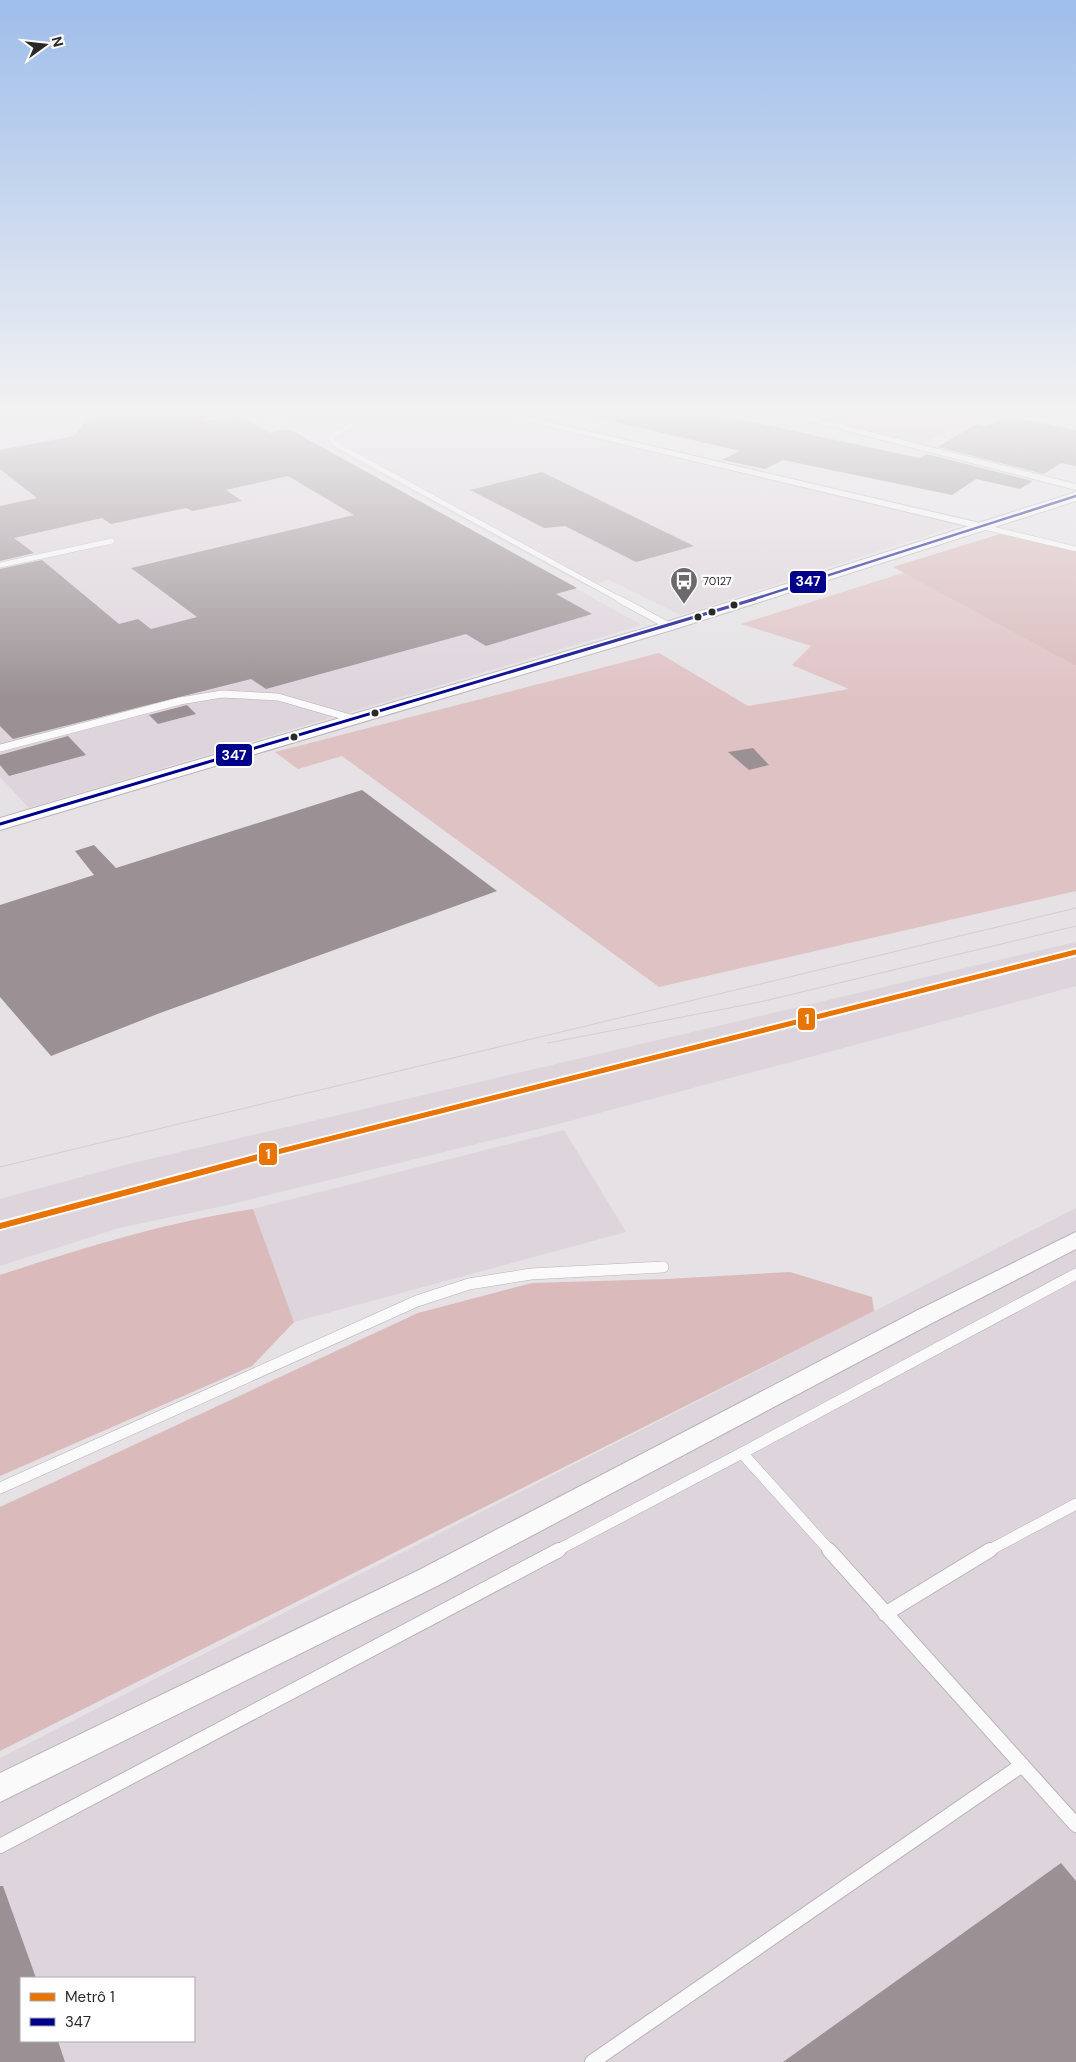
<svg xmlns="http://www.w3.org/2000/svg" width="1076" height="2062" font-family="'DM Sans',sans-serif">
<rect width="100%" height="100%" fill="#e5e1e4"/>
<g fill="#ded4dc" fill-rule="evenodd">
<polygon points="0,410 251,410 642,625 29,808 0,777"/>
<polygon points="259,410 476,410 966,523 681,615 609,580 586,586"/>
<polygon points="1076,942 1076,986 558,1124 228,1205 119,1228 0,1266 0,1199 129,1164"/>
<polygon points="564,1130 626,1232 294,1322 253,1209"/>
<path d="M1076 1208V2062H0V1758ZM21 1978H194V2041H21Z"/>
</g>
<g fill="#dfc2c4">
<polygon points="822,410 996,410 917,445 803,416"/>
<polygon points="909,571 1076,666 1076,891 659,987 342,756 298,769 275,752 659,653 748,706 849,689 792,665 811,646 741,624"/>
</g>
<g fill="#dababb">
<polygon points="1000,534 1076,551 1076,666 893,567"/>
<path d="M253 1209 294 1322 252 1366 0 1476V1275C82 1248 167 1222 253 1209Z"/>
<polygon points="790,1272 872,1297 874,1311 0,1751 0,1507 418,1313 532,1283 667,1279"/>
</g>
<g fill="#9b9195">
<polygon points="95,410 210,410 202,422 240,415 269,433 289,429 577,588 556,594 592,614 486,646 466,634 266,689 251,679 13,739 0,726 0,569 42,560 119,624 138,619 151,629 197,617 131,568 354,515 288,476 226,490 242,501 192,511 186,508 111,524 102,518 14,538 34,553 0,561 0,506 37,498 0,469 0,450 74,436"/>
<polygon points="598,410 697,410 919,458 927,454 1033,481 1020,489 976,479 952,495 783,460 765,469 722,460 740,451 597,418"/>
<polygon points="1008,416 1076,430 1076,466 1061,463 1044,474 938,447 976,424 986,426"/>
<polygon points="542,472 694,546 636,562 565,526 544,528 470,490"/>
<polygon points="187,705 196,714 158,724 149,715"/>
<polygon points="68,736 86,755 9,776 0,765 0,755"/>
<polygon points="753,748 769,765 749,770 728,752"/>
<polygon points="362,790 497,891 160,1013 51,1056 0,997 0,905 94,875 75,851 94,845 116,868"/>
<polygon points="1061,1863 1076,1881 1076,2062 783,2062"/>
<polygon points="0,1886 3,1886 36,1978 21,1978 21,2041 58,2041 65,2062 0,2062"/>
</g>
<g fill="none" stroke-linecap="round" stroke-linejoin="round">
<defs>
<g id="service-far3">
<polyline points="351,426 332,435 331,439 335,444 621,600"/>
<polyline points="984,527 1076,549"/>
<polyline points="0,565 112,541"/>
</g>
<g id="service-far2">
<polyline points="619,599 669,626"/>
<polyline points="0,748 180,701 222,694 278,697 354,719"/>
</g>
<g id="service-far1">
<polyline points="0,1488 417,1301 469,1284 531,1274 663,1267"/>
<polyline points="556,1551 742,1453"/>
<polyline points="830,1551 742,1453 1076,1274"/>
<polyline points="988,1551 1076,1504"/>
</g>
<g id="service">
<polyline points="829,1550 1076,1825"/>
<polyline points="885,1614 990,1550"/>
<polyline points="0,1846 559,1550"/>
<polyline points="592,2062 1022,1765"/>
</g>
<g id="minor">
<polygon points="479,410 498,410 984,524 990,527 984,530"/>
<polygon points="766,410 784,410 1076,484 1076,490"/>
<polygon points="1076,1232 1076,1249 934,1322 437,1586 0,1802 0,1773 419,1570 918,1310"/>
</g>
<polygon id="tertiary" points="1076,492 1076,501 675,629 0,830 0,818 663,623"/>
</defs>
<use href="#service-far3" stroke="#b7b4b7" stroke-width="6"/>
<use href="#service-far2" stroke="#b7b4b7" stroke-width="8"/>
<use href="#service-far1" stroke="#b7b4b7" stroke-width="12"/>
<use href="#service" stroke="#b7b4b7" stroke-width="16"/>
<use href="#minor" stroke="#b7b4b7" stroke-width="2"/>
<use href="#tertiary" stroke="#b7b4b7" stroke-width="2"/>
<use href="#service-far3" stroke="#fbfafb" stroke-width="5"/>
<use href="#service-far2" stroke="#fbfafb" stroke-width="7"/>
<use href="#service-far1" stroke="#fbfafb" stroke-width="11"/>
<use href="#service" stroke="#fbfafb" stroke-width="14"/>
<use href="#minor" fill="#fbfafb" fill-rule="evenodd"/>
<use href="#tertiary" fill="#fbfafb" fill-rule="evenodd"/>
<g stroke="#d0ced0" stroke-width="1">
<polyline points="548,1043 760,1002 1076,926"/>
<polyline points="0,1167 1076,908"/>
</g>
<defs>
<polyline id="bus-1-far1" points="751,600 1076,496"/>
<polyline id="bus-1" points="0,824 755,599"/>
</defs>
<use href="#bus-1-far1" stroke="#fff" stroke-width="5"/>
<use href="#bus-1" stroke="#fff" stroke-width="6"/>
<use href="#bus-1-far1" stroke="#00008b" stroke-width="2.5"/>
<use href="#bus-1" stroke="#00008b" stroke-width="3"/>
<defs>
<polyline id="metro-1-far1" points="273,1153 1076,952"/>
<polyline id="metro-1" points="0,1226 277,1152"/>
</defs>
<use href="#metro-1-far1" stroke="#fff" stroke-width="9"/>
<use href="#metro-1" stroke="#fff" stroke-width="10"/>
<use href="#metro-1-far1" stroke="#e77405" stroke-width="5"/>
<use href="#metro-1" stroke="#e77405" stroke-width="6"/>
</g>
<linearGradient id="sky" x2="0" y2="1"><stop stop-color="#9ebdea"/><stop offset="0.59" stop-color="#f3f2f3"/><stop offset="1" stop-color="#f3f2f3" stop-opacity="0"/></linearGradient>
<rect width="1076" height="699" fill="url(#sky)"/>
<defs>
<symbol id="bus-pin" viewBox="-11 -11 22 30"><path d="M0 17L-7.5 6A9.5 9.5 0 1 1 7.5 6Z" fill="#6c696b" stroke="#fff"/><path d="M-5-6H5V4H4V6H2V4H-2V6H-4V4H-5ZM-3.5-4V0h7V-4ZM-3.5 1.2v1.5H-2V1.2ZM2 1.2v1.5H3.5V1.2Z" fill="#fff"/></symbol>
</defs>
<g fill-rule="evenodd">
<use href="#bus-pin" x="668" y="565" width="32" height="43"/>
</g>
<g fill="#2b282a" stroke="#fff" stroke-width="2">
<circle cx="734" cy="605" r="4.5"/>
<circle cx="712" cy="612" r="4.5"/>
<circle cx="698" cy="617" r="4.5"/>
<circle cx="375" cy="713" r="4.5"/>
<circle cx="294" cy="737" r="4.5"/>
</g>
<g text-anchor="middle" stroke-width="5" stroke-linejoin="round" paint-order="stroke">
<g font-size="11" fill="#2b282a" stroke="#fff" text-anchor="start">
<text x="703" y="585">70127</text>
</g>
</g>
<g stroke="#fff" stroke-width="2">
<rect x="789" y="570" width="38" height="24" rx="5" fill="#00008b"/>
<rect x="215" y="743" width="38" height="24" rx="5" fill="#00008b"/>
<rect x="797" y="1007" width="19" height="24" rx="5" fill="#e77405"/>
<rect x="258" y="1142" width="20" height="24" rx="5" fill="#e77405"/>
</g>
<g font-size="14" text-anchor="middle" font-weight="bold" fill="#fff">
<text x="808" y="586">347</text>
<text x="234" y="760">347</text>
<text x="807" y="1024">1</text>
<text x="268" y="1159">1</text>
</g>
<rect x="20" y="1977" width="175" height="65" fill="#ffffff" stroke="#aaa9aa"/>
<rect x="30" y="1993" width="25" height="8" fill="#e77405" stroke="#aaa9aa"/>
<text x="65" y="2002" font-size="15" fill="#2b282a">Metrô 1</text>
<rect x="30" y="2018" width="25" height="8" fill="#00008b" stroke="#aaa9aa"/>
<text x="65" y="2027" font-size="15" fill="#2b282a">347</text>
<g transform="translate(45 45) rotate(75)" stroke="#ffffff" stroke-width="4" paint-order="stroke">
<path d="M0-4L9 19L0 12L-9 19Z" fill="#2b282a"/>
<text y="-8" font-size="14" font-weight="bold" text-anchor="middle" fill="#2b282a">N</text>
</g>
</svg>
